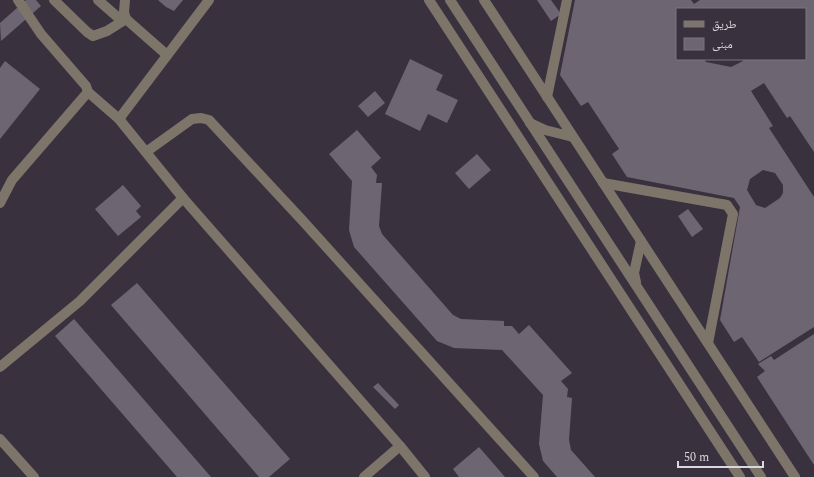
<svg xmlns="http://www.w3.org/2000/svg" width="814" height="477" font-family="Spectral,'Noto Naskh Arabic',serif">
<rect width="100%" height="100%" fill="#39323e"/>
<g fill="#6d6672" fill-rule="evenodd">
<polygon points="26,0 36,0 41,6 1,41 0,23"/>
<polygon points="158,0 183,0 174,11 166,7"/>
<polygon points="537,0 551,0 561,14 551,21"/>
<path d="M575 0H691L694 4 700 0H814V152L790 116 787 118 764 83 751 91 773 126 769 128 814 197V327L759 362 742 337 734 342 720 320 740 207 734 198 627 177 612 154 619 149 588 102 581 106 560 75ZM677 9H805V59H743V61L731 67 706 62 704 59H677ZM763 170 775 173 783 185V193L780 198 765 208 756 205 747 190 750 179Z"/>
<polygon points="410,59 443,75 436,90 458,100 447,123 428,114 420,131 385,114"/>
<polygon points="5,61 40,89 0,139 0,68"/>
<polygon points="375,91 385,103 368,117 358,106"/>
<polygon points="357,130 381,158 371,167 377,175 376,183 382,183 379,226 382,234 453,315 461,319 504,321 504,326 512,326 519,334 529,325 572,373 561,381 568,389 567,397 572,398 569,440 571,450 595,477 557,477 543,461 539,444 543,395 502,350 454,348 437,341 354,247 349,230 352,181 329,154"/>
<polygon points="477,154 491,170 469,189 455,173"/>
<polygon points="123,185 141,206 136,211 141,217 118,236 95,209"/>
<polygon points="688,209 703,229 692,237 678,216"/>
<polygon points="137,283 290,459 269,477 259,477 111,305"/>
<polygon points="74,319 211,477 177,477 55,336"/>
<polygon points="814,334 814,465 757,377 765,371 758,364 771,356 774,360"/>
<polygon points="378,383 399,405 395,409 373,387"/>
<polygon points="479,447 505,477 459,477 453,469"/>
</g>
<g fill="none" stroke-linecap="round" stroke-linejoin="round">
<g stroke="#7e756a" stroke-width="10">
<polyline points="18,0 41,34 86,86 88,92 119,119 183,198 400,446 425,477"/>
<polyline points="54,0 87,32 93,36 107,31 126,19"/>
<polyline points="98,0 122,21"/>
<polyline points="125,0 124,12 126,19 167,55"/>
<polyline points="429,0 740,477"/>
<polyline points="450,0 761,477"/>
<polyline points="484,0 795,477"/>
<polyline points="547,97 567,0"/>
<polyline points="119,119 209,0"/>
<polyline points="530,123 545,130 573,137"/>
<polyline points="146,152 192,119 201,118 209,120 302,220 534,477"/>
<polyline points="603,183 727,205 733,214 708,343"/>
<polyline points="0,203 12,180 88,92"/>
<polyline points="636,282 634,273 641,241"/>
<polyline points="0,367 80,301 183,198"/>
<polyline points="0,439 34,477"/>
<polyline points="364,477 400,446"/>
</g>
</g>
<rect x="676" y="8" width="130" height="52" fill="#39323e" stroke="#79747e"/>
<rect x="684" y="21" width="20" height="6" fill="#7e756a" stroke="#79747e"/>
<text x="712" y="28" font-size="12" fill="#dad7de">طريق</text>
<rect x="684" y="38" width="20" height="12" fill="#6d6672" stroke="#79747e"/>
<text x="712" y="48" font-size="12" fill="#dad7de">مبنى</text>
<path d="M678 461v6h85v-6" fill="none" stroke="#dad7de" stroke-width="2"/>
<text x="684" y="461" font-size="12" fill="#dad7de" stroke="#39323e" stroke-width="3" paint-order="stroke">50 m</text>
</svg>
